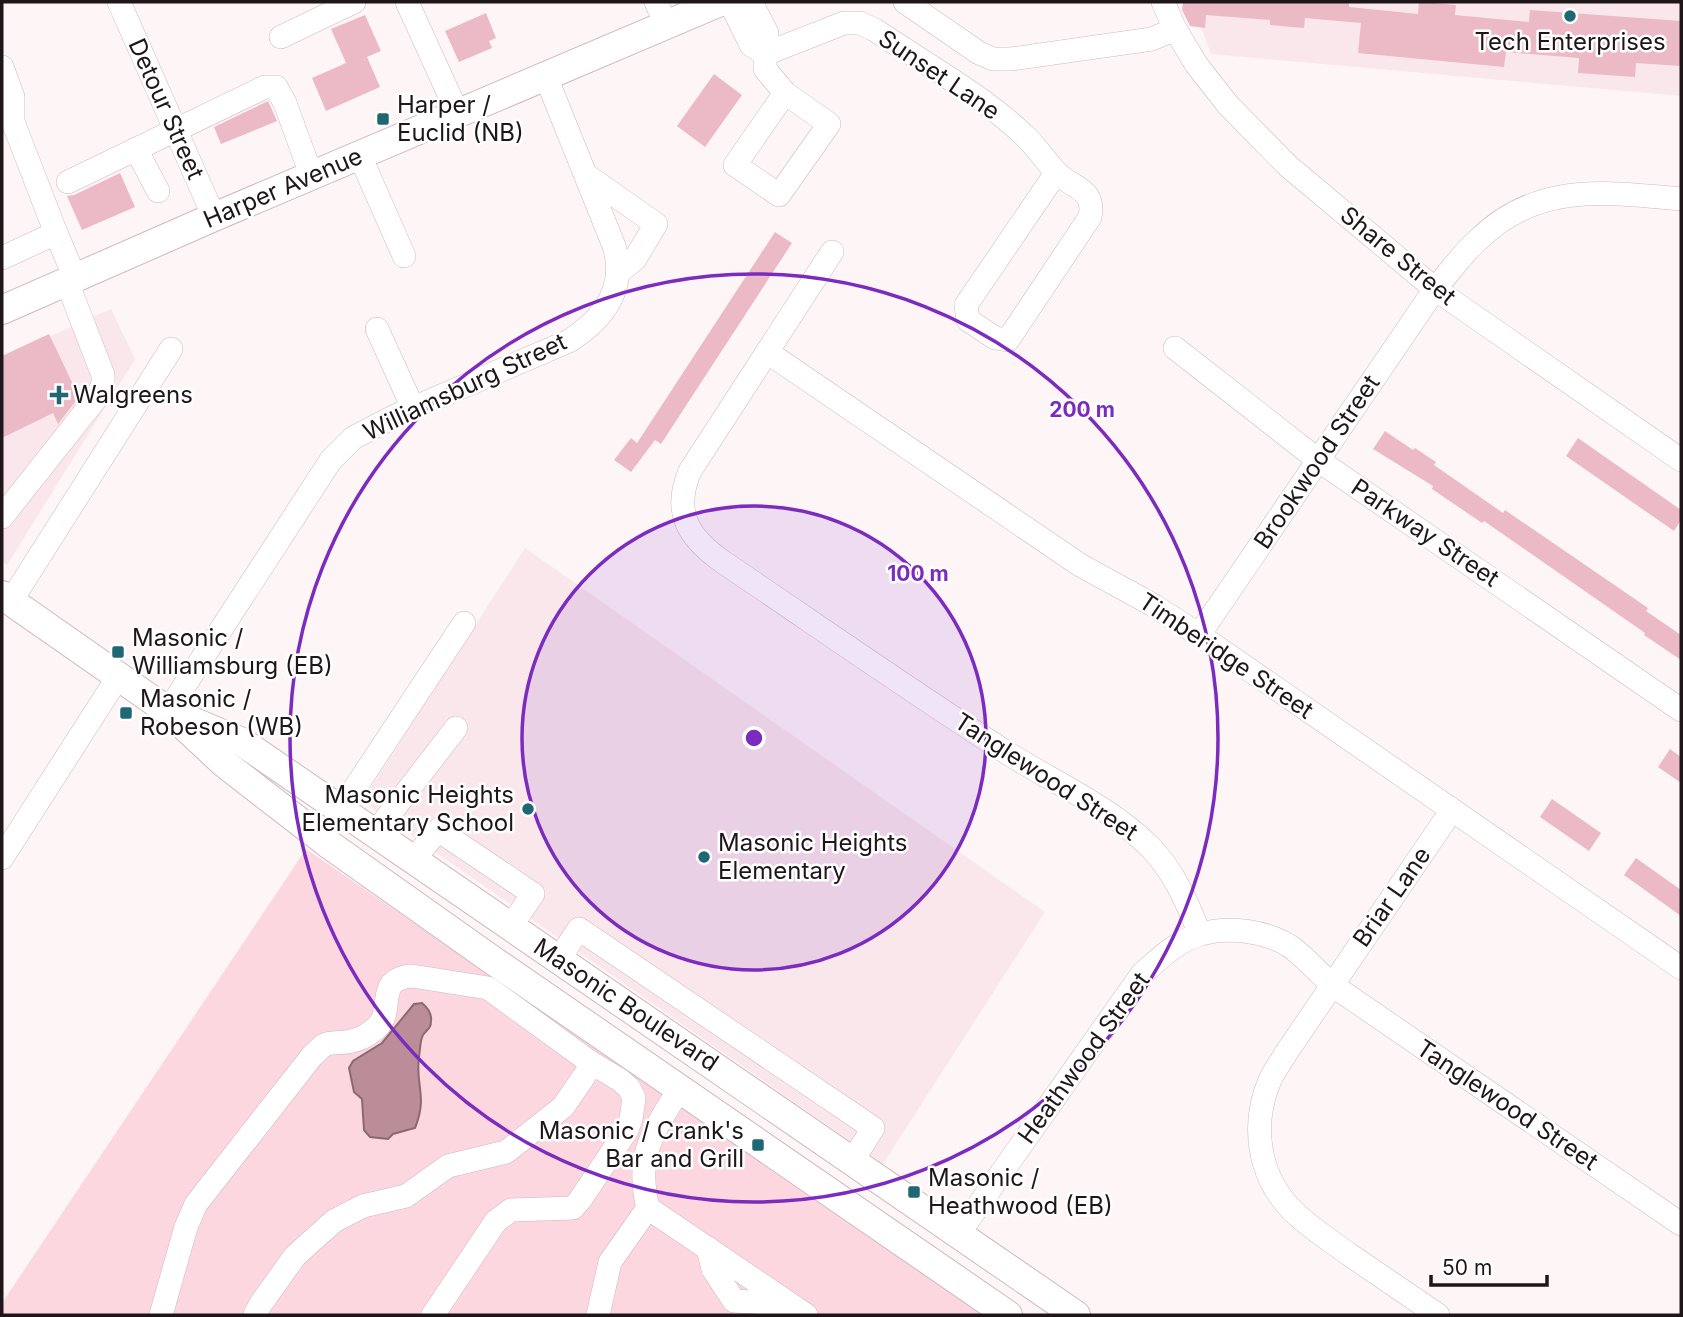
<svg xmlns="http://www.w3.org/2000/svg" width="1683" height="1317" font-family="Inter,sans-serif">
<rect width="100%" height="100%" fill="#fef5f7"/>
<g fill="#fae7eb">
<polygon points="1192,2 1681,2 1681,96 1211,54"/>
<polygon points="111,309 135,359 7,565 2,561 2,358"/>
<polygon points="525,548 1045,912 883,1164 362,801"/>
</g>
<polygon fill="#fdd7e0" points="306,849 987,1315 2,1315 2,1303"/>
<path fill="#bb8d98" stroke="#8c6972" stroke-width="2" d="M422 1003C428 1008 432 1013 431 1021 431 1029 427 1029 423 1035 420 1040 420 1051 419 1057 415 1085 428 1096 415 1128L393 1134 388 1139 370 1137 364 1130 362 1099 354 1092 349 1068 353 1061 382 1043 414 1004Z"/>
<g fill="#ebbac6">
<polygon points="1183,2 1349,2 1349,7 1418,14 1419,2 1422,2 1456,5 1455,15 1529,22 1530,10 1681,21 1681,66 1636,63 1635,77 1578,73 1579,58 1506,52 1504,67 1358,53 1361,23 1305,18 1304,28 1270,25 1270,20 1206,15 1205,28 1190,26 1182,10"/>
<polygon points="486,13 496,38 489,41 492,48 459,62 445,31"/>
<polygon points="365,15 381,51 367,57 380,87 326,111 312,78 346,63 331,29"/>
<polygon points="714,74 742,95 705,147 677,126"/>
<polygon points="268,101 277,121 221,144 214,127"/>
<polygon points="120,173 135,207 82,230 67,196 74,195"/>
<polygon points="775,232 792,243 661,444 655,440 631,472 614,460 631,438 637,443"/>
<polygon points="49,334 79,397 58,424 53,413 2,438 2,356"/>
<polygon points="1385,431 1413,450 1415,448 1436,462 1434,465 1503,513 1505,510 1648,608 1646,611 1681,635 1681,660 1644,635 1645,633 1484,521 1482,523 1432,489 1433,486 1373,449"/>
<polygon points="1578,438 1681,510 1681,520 1674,531 1566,456"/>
<polygon points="1670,749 1681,757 1681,783 1658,767"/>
<polygon points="1552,799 1601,833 1589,851 1540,817"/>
<polygon points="1636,858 1681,890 1681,916 1624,875"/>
</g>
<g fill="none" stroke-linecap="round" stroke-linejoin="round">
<defs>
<g id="minor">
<polyline points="119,2 214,217"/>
<polyline points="407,2 458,114"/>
<polyline points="656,2 666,25"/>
<polyline points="730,2 751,45 765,54 767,33 751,2"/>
<polyline points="905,2 979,53 993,59 1011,59 1152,39 1175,29"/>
<polyline points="1163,2 1175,29 1196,64 1228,105 1288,166 1435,289 1681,460"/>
<polyline points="281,37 354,2"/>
<polyline points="2,67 13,97 13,122 56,233"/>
<path d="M785 93 735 165 779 195 829 124 785 93 765 69V54L844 23H860L875 30C924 63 980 94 1024 135 1036 146 1044 159 1055 171 1071 189 1096 187 1090 217L1008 340 995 338 968 320 966 305 1056 173"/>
<polyline points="136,149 158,191"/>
<polyline points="360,156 404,256"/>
<polyline points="586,175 656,224 635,259 619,272"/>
<polyline points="68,182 265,87 276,87 285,103 312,177"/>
<path d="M832 252 690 471C672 513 689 538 723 562 818 626 912 692 1009 754 1057 784 1110 807 1150 847 1174 871 1187 903 1200 934"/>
<polyline points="2,258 56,233 75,278"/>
<polyline points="377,329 413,408"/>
<polyline points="1175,348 1318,460 1681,710"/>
<polyline points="767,352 1080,565 1153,605 1199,635 1681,968"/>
<polyline points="2,517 97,397 103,384 103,375 67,282"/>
<polyline points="11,601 171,349"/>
<path d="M1199 635 1435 289C1449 273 1462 254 1478 240 1536 182 1607 192 1681 199"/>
<path d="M168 711 331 460 353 438 397 415 569 341C604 319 627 288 614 246L546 77"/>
<polyline points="341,809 464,623"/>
<polyline points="375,833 456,728"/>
<polyline points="2,858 118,677"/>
<polyline points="414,859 438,830 533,894 511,926"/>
<polyline points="559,959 579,929 873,1128 853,1160"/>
<path d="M680 1088C653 1132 635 1155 648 1208L806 1315"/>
<path d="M959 1233 1142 974C1159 959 1178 940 1201 934 1229 926 1267 931 1291 947 1306 958 1319 973 1332 985L1681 1224"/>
<polyline points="708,1248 713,1269 734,1301 789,1304"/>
<path d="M161 1315 186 1227 196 1204 312 1056C316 1053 320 1048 324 1045 331 1042 339 1043 346 1042 358 1041 371 1034 379 1025 394 1008 375 979 412 976L488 988 590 1062 620 1080 629 1088 634 1098 631 1119 627 1130 580 1200 573 1208 511 1210 496 1221 433 1315"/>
<polyline points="255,1315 260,1305 295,1256 334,1221 363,1206 406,1196 448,1166 506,1152 563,1107 587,1072 590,1062"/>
<polyline points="598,1315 610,1262 648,1208"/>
<path d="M1438 1315C1409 1295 1379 1275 1350 1255 1330 1240 1308 1227 1291 1209 1258 1175 1251 1124 1270 1080 1274 1071 1281 1062 1286 1053L1452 810"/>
</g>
<g id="major">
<polyline points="2,310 214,217 720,2"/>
<polyline points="2,595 168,711 225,764 327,843 488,957 1008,1315"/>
<polyline points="187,719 242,742 1076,1315"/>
</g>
</defs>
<use href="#minor" stroke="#ceb8bd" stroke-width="24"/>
<use href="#major" stroke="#ceb8bd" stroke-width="30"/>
<use href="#minor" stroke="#fff" stroke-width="23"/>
<use href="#major" stroke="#fff" stroke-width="28"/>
</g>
<circle cx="754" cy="738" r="232" fill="#7b2cbf" fill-opacity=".12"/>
<g fill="none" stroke="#7b2cbf" stroke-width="3.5">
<circle cx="754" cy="738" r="232"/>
<circle cx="754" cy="738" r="464"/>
</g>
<g fill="#1f6775" stroke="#fff" stroke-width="2.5">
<circle cx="1570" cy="16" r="7"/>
<rect x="376" y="112" width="14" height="14" rx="3.5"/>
<path d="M55.5 384.5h7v7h7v7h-7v7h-7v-7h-7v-7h7z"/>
<rect x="111" y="645" width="14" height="14" rx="3.5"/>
<rect x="119" y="706" width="14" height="14" rx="3.5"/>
<circle cx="528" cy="809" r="7"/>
<circle cx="704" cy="857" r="7"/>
<rect x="751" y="1138" width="14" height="14" rx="3.5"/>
<rect x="907" y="1185" width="14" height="14" rx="3.5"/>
</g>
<g text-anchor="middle" stroke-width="5" stroke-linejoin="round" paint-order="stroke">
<g font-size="24" fill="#1e1618" stroke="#fff" text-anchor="start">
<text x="1570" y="50" text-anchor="middle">Tech Enterprises</text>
<text x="397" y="113">Harper /<tspan x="397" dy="28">Euclid (NB)</tspan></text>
<text x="73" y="403">Walgreens</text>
<text x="132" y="646">Masonic /<tspan x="132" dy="28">Williamsburg (EB)</tspan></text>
<text x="140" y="707">Masonic /<tspan x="140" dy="28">Robeson (WB)</tspan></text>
<text x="514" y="803" text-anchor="end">Masonic Heights<tspan x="514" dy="28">Elementary School</tspan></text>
<text x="718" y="851">Masonic Heights<tspan x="718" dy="28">Elementary</tspan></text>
<text x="744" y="1139" text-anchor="end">Masonic / Crank's<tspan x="744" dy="28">Bar and Grill</tspan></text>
<text x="928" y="1186">Masonic /<tspan x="928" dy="28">Heathwood (EB)</tspan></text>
</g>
<g font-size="24" fill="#1e1618" stroke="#fff">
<text transform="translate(939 75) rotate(34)" y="8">Sunset Lane</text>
<text transform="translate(166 109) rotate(66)" y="8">Detour Street</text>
<text transform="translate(283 188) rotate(-23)" y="8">Harper Avenue</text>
<text transform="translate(1398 256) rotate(39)" y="8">Share Street</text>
<text transform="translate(465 387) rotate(-25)" y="8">Williamsburg Street</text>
<text transform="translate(1317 462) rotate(-56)" y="8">Brookwood Street</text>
<text transform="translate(1425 533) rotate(34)" y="8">Parkway Street</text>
<text transform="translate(1226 656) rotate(34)" y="8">Timberidge Street</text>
<text transform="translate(1046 777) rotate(33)" y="8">Tanglewood Street</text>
<text transform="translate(1392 897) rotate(-55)" y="8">Briar Lane</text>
<text transform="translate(626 1005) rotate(34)" y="8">Masonic Boulevard</text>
<text transform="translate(1084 1058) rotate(-54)" y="8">Heathwood Street</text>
<text transform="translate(1507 1105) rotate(34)" y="8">Tanglewood Street</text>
</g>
</g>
<circle cx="754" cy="738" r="10" fill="#7b2cbf" stroke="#fff" stroke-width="3.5"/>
<g font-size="21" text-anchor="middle" font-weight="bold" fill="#7b2cbf" stroke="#fff" stroke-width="5" stroke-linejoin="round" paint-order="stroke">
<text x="1082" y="417">200 m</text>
<text x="918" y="581">100 m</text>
</g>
<rect width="1683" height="1317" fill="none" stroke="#1e1618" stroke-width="7"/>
<path d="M1431 1275v10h116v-10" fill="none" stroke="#1e1618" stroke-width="3.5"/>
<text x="1442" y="1275" font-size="21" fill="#1e1618" stroke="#ffffff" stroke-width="5" paint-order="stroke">50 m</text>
</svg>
